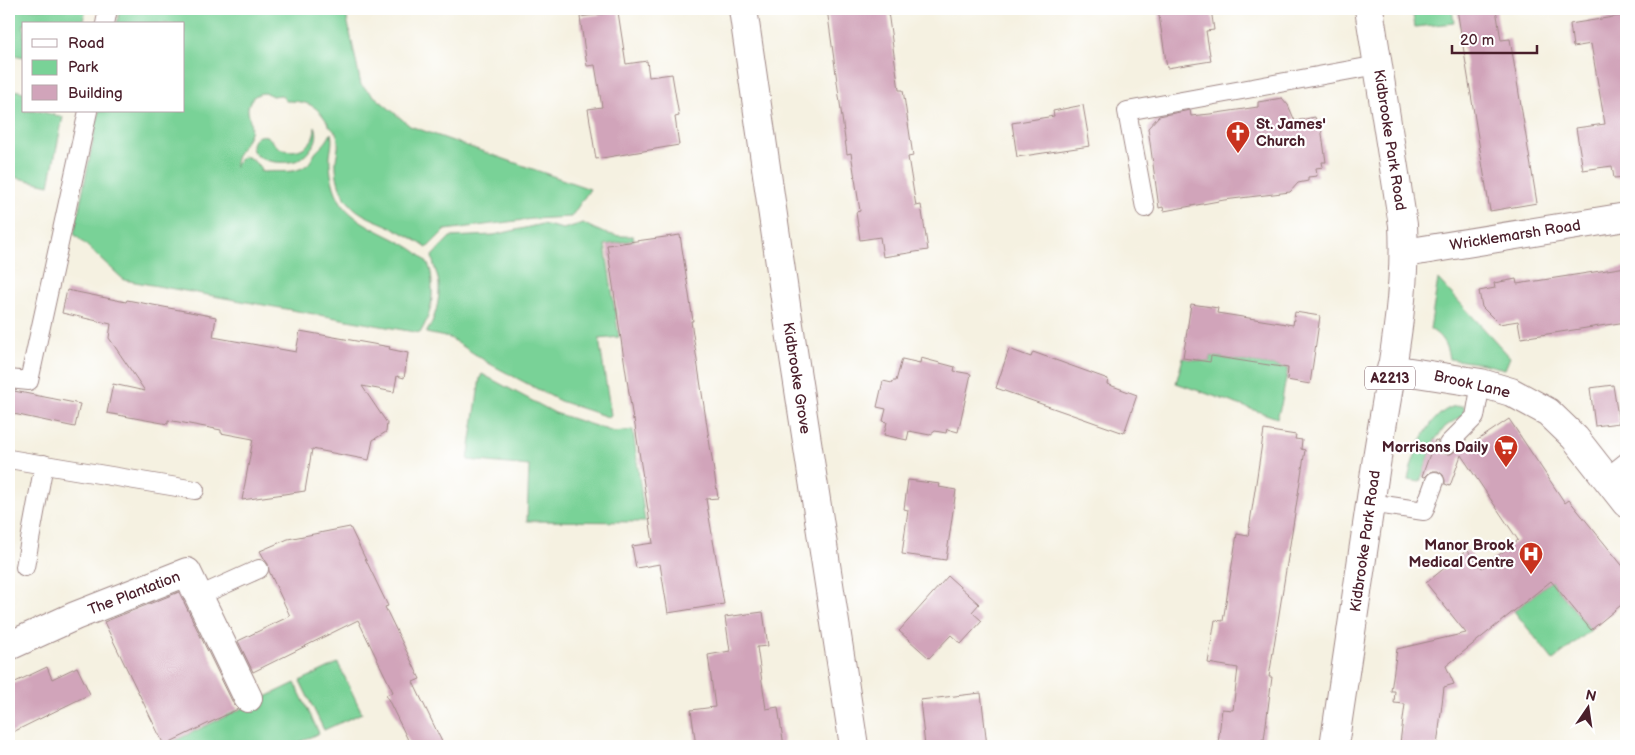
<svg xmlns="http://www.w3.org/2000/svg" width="1635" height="755" font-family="'Balsamiq Sans',sans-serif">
<rect width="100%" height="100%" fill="#fff"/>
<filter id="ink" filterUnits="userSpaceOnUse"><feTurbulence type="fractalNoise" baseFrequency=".02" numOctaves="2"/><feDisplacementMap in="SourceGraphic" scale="10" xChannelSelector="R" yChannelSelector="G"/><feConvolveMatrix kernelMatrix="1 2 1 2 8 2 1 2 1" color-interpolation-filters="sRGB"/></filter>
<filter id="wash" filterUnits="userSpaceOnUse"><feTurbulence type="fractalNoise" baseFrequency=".0096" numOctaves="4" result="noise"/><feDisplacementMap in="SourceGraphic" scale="20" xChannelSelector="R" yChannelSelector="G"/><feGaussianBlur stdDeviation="1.12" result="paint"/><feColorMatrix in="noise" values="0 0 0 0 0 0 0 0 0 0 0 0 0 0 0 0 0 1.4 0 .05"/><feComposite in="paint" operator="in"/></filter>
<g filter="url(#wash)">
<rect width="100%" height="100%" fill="#f5f1e1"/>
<g fill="#79d297" stroke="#627861">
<polygon points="9,9 86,9 82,24 24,24 24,57 9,54"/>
<path d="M120 9H345L361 85 410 126 590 189 571 217 532 219 445 230 427 248C416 240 404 233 391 227 376 220 360 216 349 203 339 191 335 174 336 160 337 153 339 147 338 141 338 132 333 131 329 125 318 106 309 101 286 101L281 95 272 96C261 88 247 98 248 111 249 120 253 126 249 135 244 147 234 154 235 167 243 150 250 157 261 168L260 171 264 172C279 170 294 175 307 165 311 162 313 156 316 152 322 146 327 142 331 133 333 141 331 148 330 156 329 171 333 191 342 204 362 232 415 240 429 266 432 273 432 282 432 289 433 305 428 320 420 333L124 280 74 234 99 111H184V24H117Z"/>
<polygon points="1412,9 1452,9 1454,23 1415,27"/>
<polygon points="9,89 24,92 24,111 38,111 63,117 49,185 9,176"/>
<path d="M315 126C318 133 317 141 312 147 308 153 304 157 298 160 286 165 251 163 252 145 253 138 260 134 266 136 271 138 273 143 277 146 286 153 298 152 306 146 313 141 315 134 315 126Z"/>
<path d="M583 223C601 233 612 237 633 236L634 240 605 245 619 337 599 339 611 415 608 417 560 401 490 364 450 338 426 333C435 320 440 300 439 284 438 274 433 266 432 256L450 237 494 235 542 224 563 229Z"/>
<path d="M1438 279 1510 357 1505 369 1484 364 1449 359C1447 345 1442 336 1430 329Z"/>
<polygon points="1211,356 1288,368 1281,405 1277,418 1176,383 1183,358 1210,362"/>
<polygon points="482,374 555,413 614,432 633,430 645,522 527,521 529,466 468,460 480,378"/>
<path d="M1464 406V414L1445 427 1435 440 1420 482 1408 480C1412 457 1428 415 1452 407 1456 406 1460 406 1464 406Z"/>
<polygon points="1551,581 1591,630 1553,660 1514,611"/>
<polygon points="338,663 362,713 324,730 300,681"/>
<polygon points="295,683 319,733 291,746 164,746"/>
</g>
<g id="blocks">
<g fill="#d1a4ba">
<polygon points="827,9 870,9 870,13 888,12 899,90 903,90 913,156 908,157 916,206 921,205 928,250 883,257 880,237 860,240 856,212 860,211 851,153 847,154"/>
<polygon points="1158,9 1211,9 1214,30 1206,31 1211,61 1167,68"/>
<polygon points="1457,9 1496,9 1501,40 1510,39 1537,203 1490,211"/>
<polygon points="618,12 626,64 647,61 649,77 672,74 679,116 675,117 679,145 596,159 588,109 602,107 595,65 587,66 580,17"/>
<polygon points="1626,15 1626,177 1614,178 1612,166 1583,170 1576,128 1605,124 1591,44 1573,47 1570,24"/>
<polygon points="1282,98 1288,105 1295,121 1315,117 1316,121 1320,120 1326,162 1322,162 1323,167 1316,168 1317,176 1308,177 1308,181 1298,183 1290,192 1224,200 1164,211 1163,207 1159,208 1148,128 1159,116 1190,110 1191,116 1210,114 1258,107 1258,102"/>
<polygon points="1083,105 1090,146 1017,157 1012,123 1054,116 1053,111"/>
<polygon points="680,235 693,321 691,321 718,498 706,499 724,604 668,613 660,564 636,568 632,546 653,543 634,419 633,420 607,245"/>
<polygon points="1626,267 1626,322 1521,338 1518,321 1499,324 1482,307 1479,291 1495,288 1494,283 1516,279 1517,284"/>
<polygon points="67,290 126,302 127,300 216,317 213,337 296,352 300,331 390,347 389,349 408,353 404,378 397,376 394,392 362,386 387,423 386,432 373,440 369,460 312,449 305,491 242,500 253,439 221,433 221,430 168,420 168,424 107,413 113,384 145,391 109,338 111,324 62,313"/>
<polygon points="1191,304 1218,308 1217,313 1293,325 1295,312 1320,316 1310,384 1287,380 1288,368 1211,356 1210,362 1183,358"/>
<polygon points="1009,349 1031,357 1033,352 1108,379 1107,384 1137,395 1124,433 996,388"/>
<polygon points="921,358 955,367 954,371 971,374 958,432 947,429 946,433 935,431 930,435 909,431 907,440 884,435 887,422 883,421 886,409 877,407 883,381 892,383 893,381 896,381 902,359 920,363"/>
<polygon points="1613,385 1619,423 1595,426 1590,388"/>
<polygon points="9,390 80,404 75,427 9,413"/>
<polygon points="1509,419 1565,503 1569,500 1626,570 1626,601 1591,630 1551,581 1446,666 1454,684 1444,687 1437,746 1400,743 1405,704 1394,703 1395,691 1391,691 1397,649 1466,633 1426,583 1467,550 1482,568 1518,540 1461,455 1450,486 1445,484 1445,480 1443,475 1438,471 1433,471 1429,473 1425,477 1422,476 1435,440 1438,441 1438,446 1441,452 1446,454 1451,454 1459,448 1463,450"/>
<polygon points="1264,430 1296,435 1295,439 1302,440 1301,449 1305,450 1269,677 1272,677 1264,740 1262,739 1261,746 1218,744 1222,709 1233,710 1238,668 1208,663 1215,620 1223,621 1237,534 1248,536"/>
<polygon points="908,480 940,484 939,487 956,490 946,560 902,554 908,510 904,509"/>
<polygon points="350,527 388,606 385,607 420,679 413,682 444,746 411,746 386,695 393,692 358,620 253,672 238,641 290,616 269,571 268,564 265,560 260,551 288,539"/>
<polygon points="948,576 979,604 972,612 982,621 961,644 951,635 929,658 899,631"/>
<polygon points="179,592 234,705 238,709 164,745 104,622"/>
<polygon points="763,612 768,646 757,647 766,709 778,707 784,746 696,746 691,710 715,707 708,655 730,651 725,617"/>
<polygon points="47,667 52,679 77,667 90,694 9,734 9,685"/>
<polygon points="981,693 987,746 925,746 920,700"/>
</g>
</g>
</g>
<g filter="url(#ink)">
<use href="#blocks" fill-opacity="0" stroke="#a08886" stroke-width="1"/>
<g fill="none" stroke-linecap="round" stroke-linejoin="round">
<defs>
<g id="lane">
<polyline points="105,24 108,9"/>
<polyline points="1145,208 1127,111 1378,65"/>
<polyline points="9,379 29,381 88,111"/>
<polyline points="1448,444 1475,417 1481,383"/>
<polyline points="9,459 195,490"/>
<polyline points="1606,478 1626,462"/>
<polyline points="1370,503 1424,511 1435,481"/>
<polyline points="25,567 44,464"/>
<polyline points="199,596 259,569"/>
</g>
<g id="street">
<polyline points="743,9 787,312 854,746"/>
<polyline points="1405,253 1626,217"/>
<polyline points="1391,369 1481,383 1511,392 1548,412 1575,438 1626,503"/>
<polyline points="9,646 75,616 187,572 248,698"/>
</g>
<path id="primary" d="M1334 746C1348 650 1362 554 1377 458 1389 381 1407 303 1403 225L1369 9"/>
</defs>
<use href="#lane" stroke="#a08886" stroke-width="20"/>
<use href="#street" stroke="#a08886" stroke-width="30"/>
<use href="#primary" stroke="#a08886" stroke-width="30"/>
<use href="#lane" stroke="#fff" stroke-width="18"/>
<use href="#street" stroke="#fff" stroke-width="28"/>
<use href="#primary" stroke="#fff" stroke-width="28"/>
</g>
</g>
<defs>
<symbol id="church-pin" viewBox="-11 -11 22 30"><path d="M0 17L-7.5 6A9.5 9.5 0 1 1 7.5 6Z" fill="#c8321e" stroke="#fff"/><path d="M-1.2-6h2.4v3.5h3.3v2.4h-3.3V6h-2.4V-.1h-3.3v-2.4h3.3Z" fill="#fff"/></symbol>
<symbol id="supermarket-pin" viewBox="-11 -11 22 30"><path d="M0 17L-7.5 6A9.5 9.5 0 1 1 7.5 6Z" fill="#c8321e" stroke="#fff"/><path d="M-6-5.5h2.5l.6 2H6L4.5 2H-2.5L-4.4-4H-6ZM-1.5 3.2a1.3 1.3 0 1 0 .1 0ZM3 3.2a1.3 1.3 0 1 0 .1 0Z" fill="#fff"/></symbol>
<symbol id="hospital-pin" viewBox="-11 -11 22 30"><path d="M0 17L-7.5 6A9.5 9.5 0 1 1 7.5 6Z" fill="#c8321e" stroke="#fff"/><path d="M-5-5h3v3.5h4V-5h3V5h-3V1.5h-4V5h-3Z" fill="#fff"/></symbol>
</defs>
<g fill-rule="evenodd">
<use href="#church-pin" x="1224" y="119" width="28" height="38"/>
<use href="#supermarket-pin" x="1492" y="433" width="28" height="38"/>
<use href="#hospital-pin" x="1517" y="540" width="28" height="38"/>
</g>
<g text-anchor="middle" stroke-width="4.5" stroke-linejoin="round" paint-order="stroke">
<rect fill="#fff" stroke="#80626b" stroke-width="1" x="1365" y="366.5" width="50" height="23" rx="4"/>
<g font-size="14" font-weight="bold" fill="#4a1f2b">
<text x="1390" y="383">A2213</text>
</g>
<g font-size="15" font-weight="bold" fill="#4a1f2b" stroke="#fff" text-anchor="end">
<text x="1256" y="129" text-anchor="start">St. James'<tspan x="1256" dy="17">Church</tspan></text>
<text x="1488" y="452">Morrisons Daily</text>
<text x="1514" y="550">Manor Brook<tspan x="1514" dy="17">Medical Centre</tspan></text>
</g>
<g font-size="15" fill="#4a1f2b" stroke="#fff">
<text transform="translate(1390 140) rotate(81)" y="5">Kidbrooke Park Road</text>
<text transform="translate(1515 235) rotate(-9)" y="5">Wricklemarsh Road</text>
<text transform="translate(797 378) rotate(81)" y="5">Kidbrooke Grove</text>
<text transform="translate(1472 384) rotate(13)" y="5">Brook Lane</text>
<text transform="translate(1365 541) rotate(-82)" y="5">Kidbrooke Park Road</text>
<text transform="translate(134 593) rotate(-21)" y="5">The Plantation</text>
</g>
</g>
<rect width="1635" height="755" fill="none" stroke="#fff" stroke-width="30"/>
<rect x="22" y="22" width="162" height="90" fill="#ffffff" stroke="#b7a5aa"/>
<rect x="32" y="39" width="25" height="8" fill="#ffffff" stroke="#b7a5aa"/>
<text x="68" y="48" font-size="15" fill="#4a1f2b">Road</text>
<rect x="32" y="60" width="25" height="15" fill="#79d297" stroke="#b7a5aa"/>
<text x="68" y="72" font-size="15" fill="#4a1f2b">Park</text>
<rect x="32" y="85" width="25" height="15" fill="#d1a4ba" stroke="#b7a5aa"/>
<text x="68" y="98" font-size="15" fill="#4a1f2b">Building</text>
<g transform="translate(1588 708) rotate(13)" stroke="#ffffff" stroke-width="4" paint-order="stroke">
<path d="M0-4L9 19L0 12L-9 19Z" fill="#4a1f2b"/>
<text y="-8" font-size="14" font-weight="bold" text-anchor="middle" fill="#4a1f2b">N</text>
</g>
<path d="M1452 45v8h85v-8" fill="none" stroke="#4a1f2b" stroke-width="2.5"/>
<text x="1460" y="45" font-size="15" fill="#4a1f2b" stroke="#ffffff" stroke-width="4" paint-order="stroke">20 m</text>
</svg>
